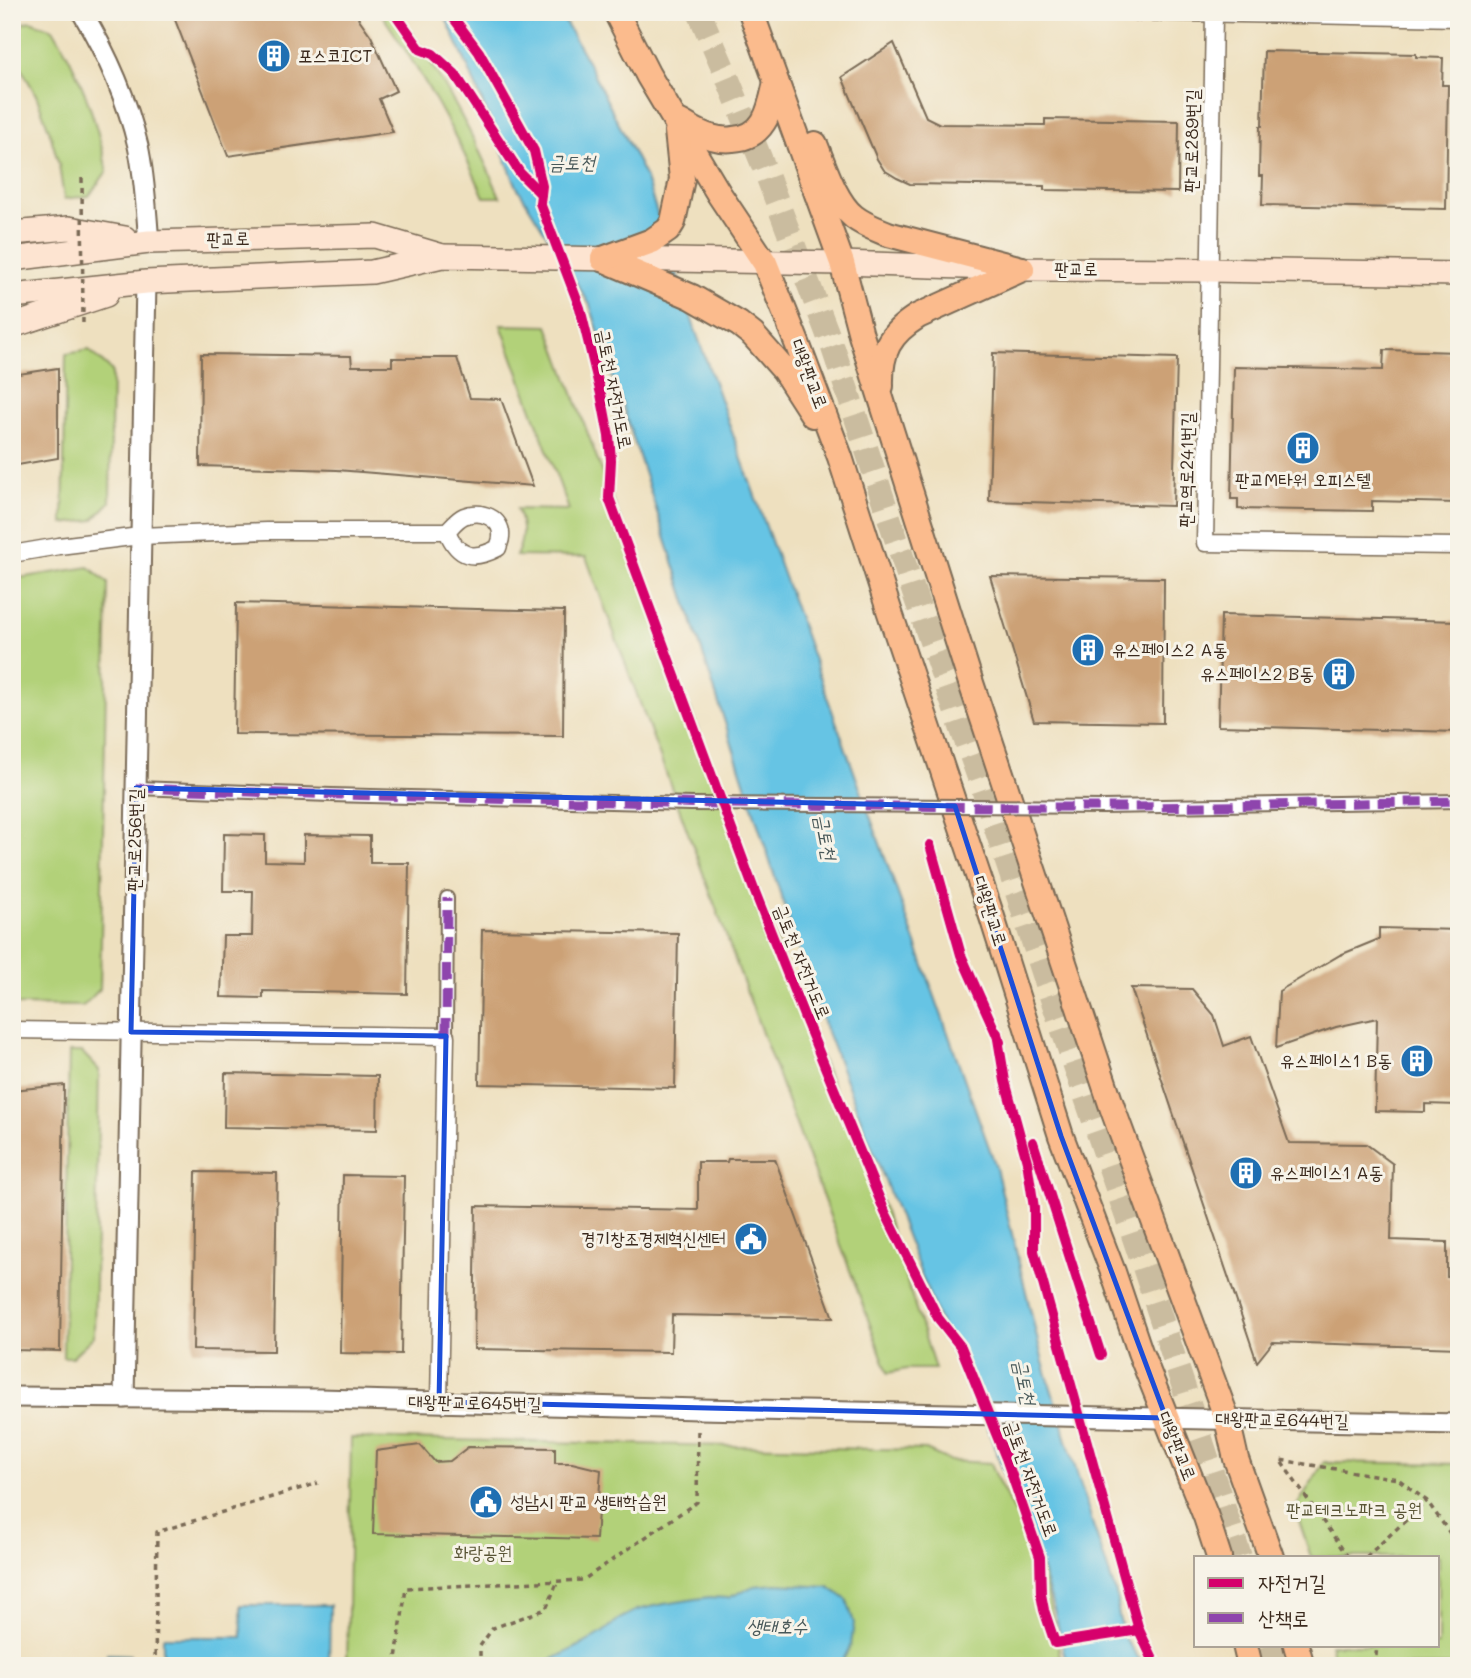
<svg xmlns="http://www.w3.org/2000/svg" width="1471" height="1678" font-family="Mali,'Poor Story',sans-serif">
<rect width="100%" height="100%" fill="#f7f3e8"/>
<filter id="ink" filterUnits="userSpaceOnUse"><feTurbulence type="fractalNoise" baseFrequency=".0143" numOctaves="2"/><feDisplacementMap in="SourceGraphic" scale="14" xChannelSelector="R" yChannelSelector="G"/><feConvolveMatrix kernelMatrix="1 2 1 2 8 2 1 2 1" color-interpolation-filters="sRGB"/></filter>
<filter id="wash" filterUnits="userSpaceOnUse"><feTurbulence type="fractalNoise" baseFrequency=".00686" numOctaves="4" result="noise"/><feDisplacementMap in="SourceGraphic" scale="28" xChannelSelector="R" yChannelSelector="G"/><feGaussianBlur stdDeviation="1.57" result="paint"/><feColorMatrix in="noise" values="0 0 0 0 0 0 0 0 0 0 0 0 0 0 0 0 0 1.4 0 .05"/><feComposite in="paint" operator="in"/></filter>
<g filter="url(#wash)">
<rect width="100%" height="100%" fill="#eee0bf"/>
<g fill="#b2d179" stroke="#767e4c" stroke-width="2">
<path d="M380 12H398C438 71 473 132 500 197H484C456 132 420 70 380 12Z"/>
<path d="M30 21 53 29C80 72 97 121 107 171L89 196 64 199 59 165 49 130 36 95 12 51V27Z"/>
<path d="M501 325 548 326 804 1016 885 1212 935 1369H906L888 1373 586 557 516 556C524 539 524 526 517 509L569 510Z"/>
<polygon points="89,350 112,371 110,502 93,520 63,524 66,354"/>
<polygon points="89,567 108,583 100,989 83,1006 12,1005 12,579"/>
<polygon points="69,1052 82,1052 99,1070 94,1336 72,1357 63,1357"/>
<polygon points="351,1438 926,1450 950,1461 991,1463 999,1483 1040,1557 1062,1666 347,1666"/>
<polygon points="1324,1462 1459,1464 1459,1666 1336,1666 1330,1645 1438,1645 1438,1557 1311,1557 1295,1509"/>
</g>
<g fill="#66c4e4" stroke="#507781" stroke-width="2">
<polygon points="443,12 559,12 583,53 645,176 695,329 995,1164 1043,1362 1092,1522 1116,1594 1119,1617 1126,1640 1140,1660 1142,1666 1067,1666 1054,1609 1032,1538 1005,1477 985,1419 955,1361 815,1001 615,382 609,372 604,349 590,305 517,187 468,67"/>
<polygon points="776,1584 829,1587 847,1600 854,1623 851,1645 843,1660 834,1666 539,1666 583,1644 602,1633 619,1619 637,1610 664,1604 709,1597 728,1598 754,1586"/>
<polygon points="241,1605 330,1605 329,1666 163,1666 163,1637 242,1637"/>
<polygon points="107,1654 130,1655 130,1666 107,1666"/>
</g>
<g id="blocks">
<g fill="#cca176">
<polygon points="172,12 354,12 371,36 396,91 379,99 393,132 228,156"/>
<polygon points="894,43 926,117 940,124 1045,125 1045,119 1179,121 1178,192 1044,190 1044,186 910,184 897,178 884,170 877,159 842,77"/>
<polygon points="1264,51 1416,54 1416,57 1443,58 1442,85 1448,85 1446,209 1262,205 1263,176 1259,176 1260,126 1262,126"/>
<polygon points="1384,350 1459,352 1459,503 1372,501 1372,511 1238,509 1238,499 1231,499 1234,367 1383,370"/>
<polygon points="993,353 1177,358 1173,506 989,501"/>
<polygon points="201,354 351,356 352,366 392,366 392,358 457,358 470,398 501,399 533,486 337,470 200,466"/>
<polygon points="58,368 58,458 12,466 12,375"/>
<polygon points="990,576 1164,578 1163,723 1034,721"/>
<polygon points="236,603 564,611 563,736 234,734"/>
<polygon points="1221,615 1459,621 1459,732 1218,726"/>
<polygon points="224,834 265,835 265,861 304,862 304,835 370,836 370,863 409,863 407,994 263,991 263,998 221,997 223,936 252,936 253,891 223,891"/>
<polygon points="1379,928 1459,930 1459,1105 1425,1104 1425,1112 1375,1111 1377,1018 1336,1027 1276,1048 1279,991 1340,955 1379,939"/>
<polygon points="482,930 678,933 675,1088 479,1084"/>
<polygon points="1131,988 1192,989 1214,1015 1224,1046 1251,1036 1289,1143 1366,1144 1393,1164 1391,1240 1447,1242 1447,1277 1459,1278 1459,1348 1273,1342 1257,1362"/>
<polygon points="225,1073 378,1076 377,1130 224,1127"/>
<polygon points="64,1085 60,1351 12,1350 12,1090"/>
<polygon points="728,1159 775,1159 833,1318 672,1315 671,1352 474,1349 476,1206 698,1210 698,1162 727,1162"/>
<polygon points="196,1172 277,1173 274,1351 193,1350"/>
<polygon points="343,1175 404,1176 401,1354 340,1353"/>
<polygon points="420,1445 435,1462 450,1461 468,1447 555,1448 555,1463 572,1463 601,1470 596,1539 373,1534 376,1451"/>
</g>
</g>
</g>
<g filter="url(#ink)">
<use href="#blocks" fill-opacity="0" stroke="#7a6a56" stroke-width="2"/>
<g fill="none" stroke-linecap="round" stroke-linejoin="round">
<g stroke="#cabc9f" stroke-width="24" stroke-dasharray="24 12" stroke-linecap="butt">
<polyline points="699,12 727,77 765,170 833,348 915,596 984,792 1048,987 1142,1261 1240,1557"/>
<polyline points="1269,1645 1275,1666"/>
</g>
<defs>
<g id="pedestrian">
<polyline points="136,788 331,795 692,804"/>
<polyline points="1103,807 1459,801"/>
<polyline points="446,1036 447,898"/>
</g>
<g id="minor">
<polyline points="1135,12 1459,18"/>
<polyline points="1214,14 1205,543 1459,546"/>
<path d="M12 554 59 546 140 536 267 531H447C452 526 457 519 464 516 480 509 503 518 501 537 501 541 499 544 498 548 473 561 458 558 447 531"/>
<polyline points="12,1030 446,1036 439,1402"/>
</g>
<g id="tertiary">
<path d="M82 12C107 54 127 99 138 146 145 177 146 210 149 242"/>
<polyline points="12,1397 320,1399 699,1409 1459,1424"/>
<polyline points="124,1398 146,282"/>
</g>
<g id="secondary">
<polyline points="12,233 69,228 125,238"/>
<polyline points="12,259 149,242 375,236 439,255"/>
<polyline points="12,296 146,282 372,272 442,256 842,263 1022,269 1209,270 1459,274"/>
<polyline points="12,326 106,295"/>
</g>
<g id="primary">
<polyline points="616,12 648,75 719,194 765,263 797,343 840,457 889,610 992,917 1061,1136 1113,1272 1140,1352 1206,1517 1219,1557"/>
<polyline points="751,12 842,263 861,335 970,680 1113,1110 1227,1419 1236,1459 1271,1557"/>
<path d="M676 120C687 125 699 134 711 137 718 139 727 140 733 139 766 137 770 109 776 82"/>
<path d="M815 144C824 166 835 202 854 217 864 225 876 229 888 234L1022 269"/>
<polyline points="603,259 692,297 739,324 753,335 784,370 813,415"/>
<polyline points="603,259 652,241 668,230 673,222 682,179 677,131"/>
<path d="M881 386C880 351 889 334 918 316L1022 269"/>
<polyline points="1245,1645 1250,1666"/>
<polyline points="1296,1645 1302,1666"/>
</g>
</defs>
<use href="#pedestrian" stroke="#7a6a56" stroke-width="16"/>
<use href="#minor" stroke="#7a6a56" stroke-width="19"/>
<use href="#tertiary" stroke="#7a6a56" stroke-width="23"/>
<use href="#secondary" stroke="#7a6a56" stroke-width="26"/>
<use href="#primary" stroke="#7a6a56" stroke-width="28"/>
<g stroke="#7a6a56" stroke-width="3.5" stroke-dasharray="5 5" stroke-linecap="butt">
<polyline points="1348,1557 1280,1460 1398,1479 1427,1501 1459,1546"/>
<polyline points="1366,1557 1427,1501"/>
<polyline points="155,1666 157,1532 318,1483"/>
<polyline points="395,1666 406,1588 583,1580 697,1502 698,1429"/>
<polyline points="480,1666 480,1646 493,1628 546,1609 558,1581"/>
<polyline points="1375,1666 1377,1645"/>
</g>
<use href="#pedestrian" stroke="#fff" stroke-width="12"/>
<use href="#minor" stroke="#fff" stroke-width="16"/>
<use href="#tertiary" stroke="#fff" stroke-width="19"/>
<use href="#secondary" stroke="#fde4d1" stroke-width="23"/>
<use href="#primary" stroke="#fbbb8d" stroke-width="24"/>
<defs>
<polyline id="pedestrian-bridge" points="692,804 1103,807"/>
</defs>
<use href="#pedestrian-bridge" stroke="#7a6a56" stroke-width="16" stroke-linecap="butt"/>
<polyline stroke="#7a6a56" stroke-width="3.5" stroke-dasharray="5 5" stroke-linecap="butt" points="82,178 83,325"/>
<use href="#pedestrian-bridge" stroke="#fff" stroke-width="12"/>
<g stroke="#8e44ad" stroke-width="9" stroke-dasharray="18 9" stroke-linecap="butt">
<path d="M136 788C457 800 778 807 1100 807 1219 807 1339 803 1459 801"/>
<polyline points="446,1036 447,898"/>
</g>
<defs>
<g id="cycleway">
<polyline points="394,12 420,49 433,54 455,74 520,173 541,194"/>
<polyline points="449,12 479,52 534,151 542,186 540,203 580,308 601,394 609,436 611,460 609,498 753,887 804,1016 885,1212 938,1318 961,1347 1006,1458 1040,1557 1041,1594 1044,1610 1055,1643 1139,1630"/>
<polyline points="930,845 961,955 1000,1042"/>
<polyline points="997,1033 1005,1081 1027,1161 1034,1208 1034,1251 1139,1630 1156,1666"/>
<polyline points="1033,1142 1101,1355"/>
</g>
</defs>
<use href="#cycleway" stroke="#f7f3e8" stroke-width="15"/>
<use href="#cycleway" stroke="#d6006c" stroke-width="10"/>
</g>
</g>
<path fill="none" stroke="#1d4ed8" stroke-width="5" stroke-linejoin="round" d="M136 788 955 806 1061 1136 1166 1418 439 1402 446 1036 131 1032Z"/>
<defs>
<symbol id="building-disc" viewBox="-11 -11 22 22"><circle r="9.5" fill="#1f6fb2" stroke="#f7f3e8"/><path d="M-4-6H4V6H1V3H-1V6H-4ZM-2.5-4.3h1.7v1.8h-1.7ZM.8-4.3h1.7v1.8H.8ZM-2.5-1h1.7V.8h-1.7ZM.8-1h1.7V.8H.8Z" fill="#fff"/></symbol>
<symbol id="civic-disc" viewBox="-11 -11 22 22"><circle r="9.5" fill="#1f6fb2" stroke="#f7f3e8"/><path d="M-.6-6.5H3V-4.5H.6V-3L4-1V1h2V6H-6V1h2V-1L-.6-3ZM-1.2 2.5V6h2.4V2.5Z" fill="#fff"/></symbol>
</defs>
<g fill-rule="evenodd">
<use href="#building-disc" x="255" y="37" width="38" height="38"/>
<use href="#building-disc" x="1284" y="429" width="38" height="38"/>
<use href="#building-disc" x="1069" y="631" width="38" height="38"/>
<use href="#building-disc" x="1320" y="655" width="38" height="38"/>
<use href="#building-disc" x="1398" y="1042" width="38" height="38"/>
<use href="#building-disc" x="1227" y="1154" width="38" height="38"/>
<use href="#civic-disc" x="732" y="1220" width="38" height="38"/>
<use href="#civic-disc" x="467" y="1483" width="38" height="38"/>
</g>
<g text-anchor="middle" stroke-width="6" stroke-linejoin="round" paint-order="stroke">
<g font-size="18" fill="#3b2a1e" stroke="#f7f3e8" text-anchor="start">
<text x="298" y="62">포스코ICT</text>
<text x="1303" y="486" text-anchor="middle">판교M타워 오피스텔</text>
<text x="1112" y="656">유스페이스2 A동</text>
<text x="1314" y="680" text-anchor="end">유스페이스2 B동</text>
<text x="1392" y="1067" text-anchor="end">유스페이스1 B동</text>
<text x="1270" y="1179">유스페이스1 A동</text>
<text x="726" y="1245" text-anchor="end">경기창조경제혁신센터</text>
<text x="510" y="1508">성남시 판교 생태학습원</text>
</g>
<g font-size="18" fill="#3b2a1e" stroke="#f7f3e8">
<text transform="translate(1192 141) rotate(-89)" y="6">판교로289번길</text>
<text transform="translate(228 239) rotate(-1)" y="6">판교로</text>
<text x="1076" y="275">판교로</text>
<text transform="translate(809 374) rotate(69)" y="6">대왕판교로</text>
<text transform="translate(614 389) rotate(79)" y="6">금토천 자전거도로</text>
<text transform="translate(1187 470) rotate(-89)" y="6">판교역로241번길</text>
<text transform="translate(135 840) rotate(-89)" y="6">판교로256번길</text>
<text transform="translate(990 911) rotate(72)" y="6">대왕판교로</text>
<text transform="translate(802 962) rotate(68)" y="6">금토천 자전거도로</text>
<text transform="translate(475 1403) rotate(1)" y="6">대왕판교로645번길</text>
<text transform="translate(1282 1420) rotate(1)" y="6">대왕판교로644번길</text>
<text transform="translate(1177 1446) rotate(68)" y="6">대왕판교로</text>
<text transform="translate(1031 1479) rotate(70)" y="6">금토천 자전거도로</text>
</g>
<g font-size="18" fill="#595435" stroke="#f7f3e8">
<text x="1354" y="1516">판교테크노파크 공원</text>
<text x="483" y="1559">화랑공원</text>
</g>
<g font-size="19" font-style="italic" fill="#485859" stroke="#f7f3e8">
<text x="572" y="169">금토천</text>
<text transform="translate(826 837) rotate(79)" y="7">금토천</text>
<text transform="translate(1025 1382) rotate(78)" y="7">금토천</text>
<text x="777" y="1633">생태호수</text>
</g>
</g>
<rect width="1471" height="1678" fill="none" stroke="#f7f3e8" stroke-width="42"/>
<rect x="1194" y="1556" width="245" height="91" fill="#f7f3e8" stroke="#aca397" stroke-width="2"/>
<rect x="1208" y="1578" width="35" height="10" fill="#d6006c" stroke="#aca397" stroke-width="2"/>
<text x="1258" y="1590" font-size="21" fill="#3b2a1e">자전거길</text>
<rect x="1208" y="1613" width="35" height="10" fill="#8e44ad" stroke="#aca397" stroke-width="2"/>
<text x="1258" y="1626" font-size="21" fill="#3b2a1e">산책로</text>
</svg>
